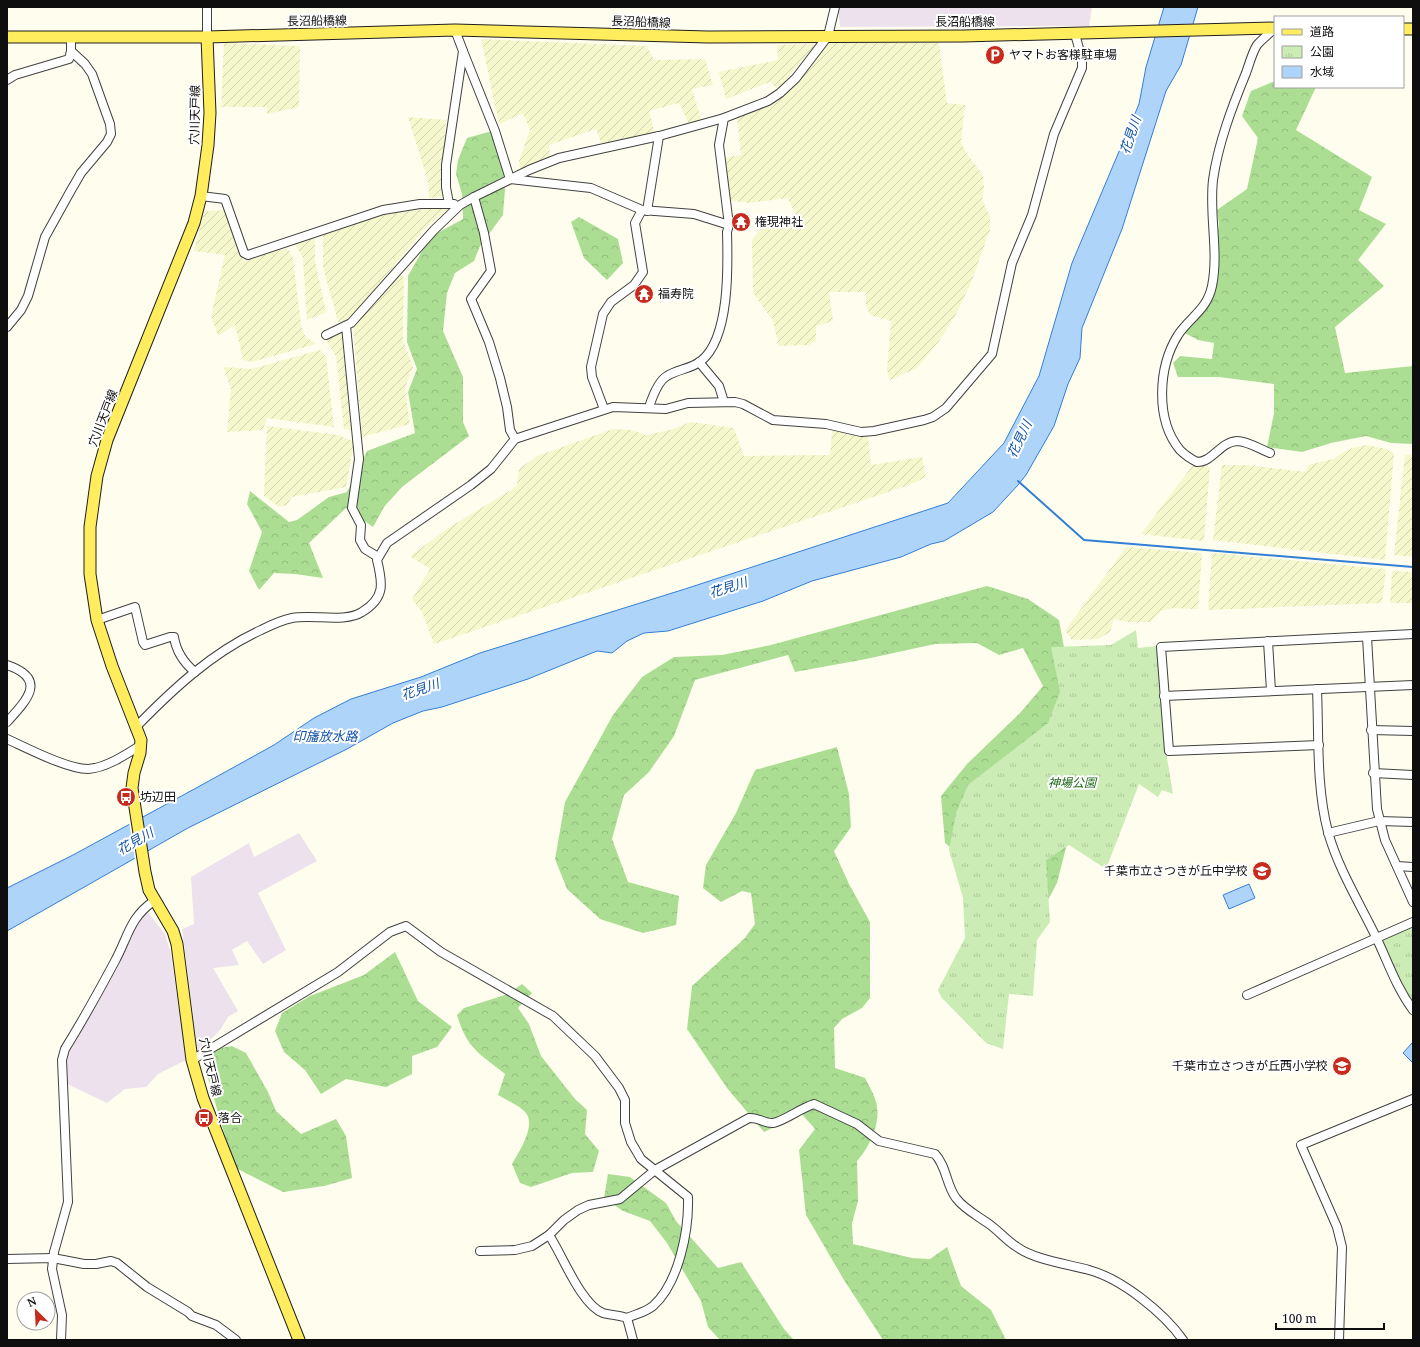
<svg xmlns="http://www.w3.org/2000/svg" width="1420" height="1347" font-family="'Noto Serif','Noto Sans JP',serif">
<defs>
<pattern id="farmland-furrows" width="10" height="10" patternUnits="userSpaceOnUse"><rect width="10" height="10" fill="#f5f7cc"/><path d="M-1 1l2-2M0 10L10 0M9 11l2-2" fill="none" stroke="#d1d3ae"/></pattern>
<pattern id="forest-crowns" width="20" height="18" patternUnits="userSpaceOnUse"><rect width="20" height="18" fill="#abde93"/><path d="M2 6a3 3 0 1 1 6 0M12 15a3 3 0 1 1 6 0" fill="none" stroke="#92bd7e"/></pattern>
<pattern id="park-tufts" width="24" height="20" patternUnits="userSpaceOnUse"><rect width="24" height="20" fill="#cbecb5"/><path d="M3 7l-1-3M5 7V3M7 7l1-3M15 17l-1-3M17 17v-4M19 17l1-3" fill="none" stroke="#adc99a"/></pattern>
</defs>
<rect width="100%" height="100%" fill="#fffeee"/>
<g fill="#ede1ed">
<polygon points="838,7 1092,7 1089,26 840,27"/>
<polygon points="299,833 317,861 258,893 286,950 263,964 247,941 232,950 239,965 213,968 238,1011 228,1017 221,1029 198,1053 182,929 194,924 191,877 249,843 254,857"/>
<polygon points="147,911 165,934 171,954 186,1060 158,1074 146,1087 125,1089 107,1103 67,1084 67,1057 119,965 131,934"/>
</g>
<g fill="url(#farmland-furrows)">
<polygon points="481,39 647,46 654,60 705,59 713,85 692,89 701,119 689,124 679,103 649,111 655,134 602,144 596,129 549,145 550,157 520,170 519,161 530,130 523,113 499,124"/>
<polygon points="224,43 300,46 299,107 267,114 267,107 221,107"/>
<polygon points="828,43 939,43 947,103 965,105 961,142 966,153 983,175 984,188 982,200 990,217 990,230 971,283 956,314 938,343 917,368 890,380 887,370 891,321 870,315 866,305 866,292 829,292 833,321 816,326 816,341 809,345 779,346 772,319 753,293 752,240 764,225 797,218 788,198 749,203 726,200 723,158 741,155 737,118 765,107 783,96 813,64"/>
<polygon points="816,44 778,89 770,82 726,99 719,72 778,60 777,45"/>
<polygon points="408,117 446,120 442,185 444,197 429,198 428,181"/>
<polygon points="448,205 449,209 427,226 348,321 339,325 323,267 323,235 382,215"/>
<polygon points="224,210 244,261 287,248 293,258 301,325 305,336 316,344 252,362 243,360 235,325 218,336 211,316 225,255 194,251 204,212"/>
<polygon points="315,236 315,261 326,312 307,320 303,258 295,244"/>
<polygon points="399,275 404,277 403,340 413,367 405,388 410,424 362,437 353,325"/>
<polygon points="343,330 353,430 344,429 336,356 326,340"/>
<polygon points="320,350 326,357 334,427 267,418 263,430 227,432 231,389 223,367 251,369"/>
<polygon points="691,422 734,428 744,456 830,455 832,431 868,436 871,465 922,457 926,477 912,484 434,644 422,612 412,599 430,569 410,556 450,527 511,490 517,485 519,469 537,456 613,429 631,430 646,435 670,430"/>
<polygon points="267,426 338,435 354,442 346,487 292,497 287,505 279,507 264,496"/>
<polygon points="1366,445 1387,449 1394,454 1385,560 1213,540 1222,465 1248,465 1305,472 1308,465 1333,459 1349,449"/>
<polygon points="1413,454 1413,557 1394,555 1405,455"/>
<polygon points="1193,465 1210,467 1204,541 1141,534"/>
<polygon points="1126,547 1202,553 1198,609 1173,608 1161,611 1150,622 1127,622 1114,619 1110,632 1098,639 1072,640 1065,631"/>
<polygon points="1212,553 1386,569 1382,603 1208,610"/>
<polygon points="1392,571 1413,572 1413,603 1390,603"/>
</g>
<g fill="url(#forest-crowns)">
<polygon points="1275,81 1275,87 1316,87 1296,130 1372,177 1359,210 1386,224 1358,260 1384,286 1335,327 1345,373 1413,366 1413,444 1391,443 1366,436 1331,443 1302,452 1267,447 1274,413 1274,384 1219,377 1178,377 1173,363 1180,356 1212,359 1214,343 1198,340 1183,332 1208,306 1217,284 1217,238 1219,224 1217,210 1247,189 1258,138 1242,116 1251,91"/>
<polygon points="492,131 506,176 503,215 480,246 474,261 455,273 447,293 443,331 463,377 463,422 469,436 402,487 384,507 373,527 346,508 309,543 323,578 295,574 274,573 259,590 249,571 262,532 247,504 250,491 289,522 297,520 329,497 347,492 367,451 415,433 408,392 417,369 407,342 408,276 430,237 463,219 462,194 456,174 458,160 467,138"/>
<polygon points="579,217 618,239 623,263 607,280 584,258 571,222"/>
<polygon points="987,586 1028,599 1059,620 1071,686 1070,832 1057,883 1031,932 973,866 945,843 941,796 967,764 1020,713 1043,686 1023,648 999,655 977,643 935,644 866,659 795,672 788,655 695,680 674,736 649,772 624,795 612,839 628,882 679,896 676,925 643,933 600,919 567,889 555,859 565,802 613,715 642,677 674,657 722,655 771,645"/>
<path d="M837 747 849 794 851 827 834 851 849 884 870 922V998L862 1008 842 1019 834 1028 835 1068 865 1078C869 1086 876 1097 877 1107 880 1125 869 1148 857 1161L858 1201 852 1223 853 1244 912 1258 930 1259 947 1247 961 1286 991 1310 1006 1340H883L844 1280 806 1215 799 1150 815 1129 802 1114 764 1132 727 1088 687 1029 692 986 744 939 755 924 751 893 742 891 721 902 703 888 706 865 736 813 755 770Z"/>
<polygon points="395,952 418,1001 452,1027 437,1047 412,1056 412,1074 386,1087 346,1079 321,1094 305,1070 284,1052 275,1031 282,1013 310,996 364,975"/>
<path d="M522 984 532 993 518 1008 529 1024 541 1056 575 1099 587 1110 585 1134 599 1151 593 1172 572 1173 531 1187 520 1183 512 1164C519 1152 539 1122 523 1110 516 1104 506 1100 498 1095L505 1074C479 1053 467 1049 457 1015L464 1008 508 994Z"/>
<polygon points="232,1046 246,1053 268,1092 276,1111 301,1134 336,1119 346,1136 352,1178 324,1186 283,1192 236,1168 221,1123 203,1060 210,1050"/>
<polygon points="608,1174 630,1177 666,1203 676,1221 718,1268 741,1262 784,1329 794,1340 720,1340 708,1327 701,1301 688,1279 667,1243 650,1221 623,1211 604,1198"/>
</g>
<g fill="url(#park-tufts)">
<polygon points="1136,630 1138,648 1158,646 1164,740 1173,794 1162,790 1158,797 1139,784 1106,869 1069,845 1046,860 1050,922 1037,940 1033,996 1009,994 1003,1049 986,1043 941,997 938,990 965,938 963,898 949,850 956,813 968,785 1048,723 1060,692 1051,647 1111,645"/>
<polygon points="1413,925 1413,1003 1396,975 1381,941 1382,938"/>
</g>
<g fill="#afd4fa" stroke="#327fd6">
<polygon points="1164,7 1198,7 1181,65 1166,91 1122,229 1082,328 1080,358 1068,384 1054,426 1026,475 1018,485 993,512 944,541 931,544 901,557 812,581 763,601 668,631 644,633 627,641 612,653 597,651 528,679 442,707 423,711 393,723 347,749 188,828 7,931 7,888 73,855 198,787 274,745 314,718 351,699 421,677 480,653 685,589 948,503 1004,443 1039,376 1072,263 1139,104 1146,67"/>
<polygon points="1249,884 1255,898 1229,909 1223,895"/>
<polygon points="1412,1043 1413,1044 1413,1063 1403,1053"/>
</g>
<polygon fill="#fffeee" points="140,816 146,854 135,860 129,822"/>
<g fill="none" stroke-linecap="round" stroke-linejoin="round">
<polyline stroke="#327fd6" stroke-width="2" points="1018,481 1084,540 1413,567"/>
<defs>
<g id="minor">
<polyline points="207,7 207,37"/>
<polyline points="463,51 495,131 510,179 591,188 642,210"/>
<polyline points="7,80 15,75 69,59 71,51"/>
<polyline points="201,196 225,199 244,253 248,255 383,210 420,204 449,204"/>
<polyline points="474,197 484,233 491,271 471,299 489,342 500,378 507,407 510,430 515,439"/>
<polyline points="454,204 449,204 446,187 446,165 463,51 455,30"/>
<polyline points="647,211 659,136"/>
<polyline points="346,326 359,459 352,508 361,525 360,540 365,549 378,557"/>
<polyline points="7,327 21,310 28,296 45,237 70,192 81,173 107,142 111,134 110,124 92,74 85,64 71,51 71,36"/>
<polyline points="326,335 351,323 434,230 460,205 474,197 529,170 559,158 659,136 724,118"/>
<polyline points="699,362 719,386 724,402"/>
<path d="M649 407C652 398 658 381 667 376 678 369 691 369 701 361 730 338 728 266 727 232L729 225 719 145 724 118 768 101 780 93 796 78 828 36 835 7"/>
<polyline points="604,409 592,377 591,367 603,314 611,302 634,285 643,272 635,223 642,210 694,214 729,225"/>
<path d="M1270 453C1260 449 1247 441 1237 441 1220 442 1213 462 1197 462 1191 459 1185 455 1180 450 1155 420 1158 367 1178 335 1190 317 1207 310 1212 286 1219 252 1209 215 1213 180 1218 144 1232 107 1246 73 1249 65 1252 53 1257 45 1262 39 1269 34 1275 28"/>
<path d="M97 620 135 607 143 642 145 645 170 637H174C176 650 184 663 195 672"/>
<polyline points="1367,637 1377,809 1385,840 1413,902"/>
<polyline points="1268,641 1271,691"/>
<path d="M7 665C48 679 27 700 7 722"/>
<path d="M1317 689C1319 736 1316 786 1328 832 1338 868 1359 902 1376 937 1388 962 1396 987 1413 1010"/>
<polyline points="1164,696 1413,685"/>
<path d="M137 726C174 688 213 652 261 630 271 625 282 620 292 618 312 614 345 623 362 612 385 598 383 584 377 560L387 543 471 485 491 469 515 439 527 435 613 407 666 409 688 403 735 402 743 404 773 420 826 424 861 432 874 431 924 420 933 417 946 408 992 354 1012 263 1032 215 1054 134 1082 68V59L1075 34"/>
<polyline points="1371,730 1413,731"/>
<path d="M7 739C27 748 67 769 88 769 106 768 127 754 141 745"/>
<polyline points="1319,745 1169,751 1161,647 1413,634"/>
<polyline points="1373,773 1413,775"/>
<polyline points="1328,833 1379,821 1413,822"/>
<polyline points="1397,866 1413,867"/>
<polyline points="1247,995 1413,922"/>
<path d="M192 1060 338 972 390 932 406 926 441 952 553 1016 595 1056 619 1088 625 1100V1123L631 1142 641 1159 688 1197C689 1230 679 1283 653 1306 646 1312 636 1314 627 1318 619 1315 609 1315 603 1313 581 1305 562 1254 549 1235"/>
<path d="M480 1251 515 1250 532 1246 549 1235 564 1220 578 1210 589 1205 620 1199 655 1170 749 1118C758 1117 765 1124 773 1123 784 1121 801 1108 814 1104L857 1124 879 1141 935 1154C947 1167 946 1185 956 1198 964 1209 978 1216 989 1224 999 1231 1007 1241 1017 1247 1035 1260 1068 1264 1089 1270 1122 1279 1164 1313 1183 1340"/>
<polyline points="7,1259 53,1258 84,1264 96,1264 111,1261 117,1263 147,1287 188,1312 192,1316 216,1325 236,1340"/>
<polyline points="627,1318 633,1340"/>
<path d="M61 1340 62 1315 52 1269 54 1252 68 1202 62 1060 65 1049C83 1020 99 991 115 961 128 937 130 917 154 901"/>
<polyline points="1339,1340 1342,1247 1337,1227 1301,1145 1413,1099"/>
</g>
<g id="major">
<polyline points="1403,29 1413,29"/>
<polyline points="7,37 207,37 455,30 708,37 963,36 1275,28"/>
<polyline points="207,37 210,113 208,145 201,196 194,223 107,440 97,476 90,527 90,574 97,620 112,666 141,740 140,753 134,773 132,788 145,872 149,890 173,931 177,944 192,1060 203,1098 299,1340"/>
</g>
</defs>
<use href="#minor" stroke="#414141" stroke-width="10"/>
<use href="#major" stroke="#1f1f1f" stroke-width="13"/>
<use href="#minor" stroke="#fff" stroke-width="8"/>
<use href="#major" stroke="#ffed5e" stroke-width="11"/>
</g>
<defs>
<symbol id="parking-disc" viewBox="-11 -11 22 22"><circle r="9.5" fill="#c72b1d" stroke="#fff"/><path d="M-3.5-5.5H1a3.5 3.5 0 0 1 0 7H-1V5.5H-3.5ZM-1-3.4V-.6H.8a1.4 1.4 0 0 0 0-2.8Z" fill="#fff"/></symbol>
<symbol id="temple-disc" viewBox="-11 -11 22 22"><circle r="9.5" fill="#c72b1d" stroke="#fff"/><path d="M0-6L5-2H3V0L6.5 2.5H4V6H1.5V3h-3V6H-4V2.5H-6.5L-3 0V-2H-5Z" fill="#fff"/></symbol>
<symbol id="bus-disc" viewBox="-11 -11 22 22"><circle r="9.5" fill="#c72b1d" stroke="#fff"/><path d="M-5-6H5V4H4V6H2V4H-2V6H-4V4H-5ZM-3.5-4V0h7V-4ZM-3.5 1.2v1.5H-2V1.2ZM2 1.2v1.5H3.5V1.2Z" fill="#fff"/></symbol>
<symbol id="school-disc" viewBox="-11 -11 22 22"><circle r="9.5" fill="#c72b1d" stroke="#fff"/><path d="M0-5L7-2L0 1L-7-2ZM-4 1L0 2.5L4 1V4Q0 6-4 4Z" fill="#fff"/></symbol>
</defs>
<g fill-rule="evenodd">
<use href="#parking-disc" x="984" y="44" width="22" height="22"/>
<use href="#temple-disc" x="730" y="211" width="22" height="22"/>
<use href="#temple-disc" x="633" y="283" width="22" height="22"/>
<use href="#bus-disc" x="115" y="786" width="22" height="22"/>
<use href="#school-disc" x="1251" y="860" width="22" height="22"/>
<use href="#school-disc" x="1331" y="1055" width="22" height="22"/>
<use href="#bus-disc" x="193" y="1107" width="22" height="22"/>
</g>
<g text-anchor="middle" stroke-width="4" stroke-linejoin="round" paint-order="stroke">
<g font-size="12" fill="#0e0e0e" stroke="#fff">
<text transform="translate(317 21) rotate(-1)" y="4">長沼船橋線</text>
<text transform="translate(641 22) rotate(2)" y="4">長沼船橋線</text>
<text x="965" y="26">長沼船橋線</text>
<text transform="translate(195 115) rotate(-89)" y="4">穴川天戸線</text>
<text transform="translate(103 418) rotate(-69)" y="4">穴川天戸線</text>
<text transform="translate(210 1067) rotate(77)" y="4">穴川天戸線</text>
</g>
<g font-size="12" fill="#0e0e0e" stroke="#fff" text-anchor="start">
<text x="1009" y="59">ヤマトお客様駐車場</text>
<text x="755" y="226">権現神社</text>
<text x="658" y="298">福寿院</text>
<text x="140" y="801">坊辺田</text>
<text x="1248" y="875" text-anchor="end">千葉市立さつきが丘中学校</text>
<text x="1328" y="1070" text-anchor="end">千葉市立さつきが丘西小学校</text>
<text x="218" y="1122">落合</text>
</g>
<g font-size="12" font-style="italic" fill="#206a1a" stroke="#fff">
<text x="1072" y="787">神場公園</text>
</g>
<g font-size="13" font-style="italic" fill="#0f51a8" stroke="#fff">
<text transform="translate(1130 135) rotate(-71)" y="5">花見川</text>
<text transform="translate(1019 439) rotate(-64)" y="5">花見川</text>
<text transform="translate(728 587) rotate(-18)" y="5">花見川</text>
<text transform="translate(420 689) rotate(-19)" y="5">花見川</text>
<text x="325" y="741">印旛放水路</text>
<text transform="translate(135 841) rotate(-30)" y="5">花見川</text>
</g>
</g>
<rect width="1420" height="1347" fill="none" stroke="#0e0e0e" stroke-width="16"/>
<rect x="1274" y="16" width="130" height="72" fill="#ffffff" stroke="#9f9f9f"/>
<rect x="1282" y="29" width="20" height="6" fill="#ffed5e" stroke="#9f9f9f"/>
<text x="1310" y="36" font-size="12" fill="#0e0e0e">道路</text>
<rect x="1282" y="46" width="20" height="12" fill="url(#park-tufts)" stroke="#9f9f9f"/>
<text x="1310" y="56" font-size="12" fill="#0e0e0e">公園</text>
<rect x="1282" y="66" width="20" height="12" fill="#afd4fa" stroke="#9f9f9f"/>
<text x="1310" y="76" font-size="12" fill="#0e0e0e">水域</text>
<g transform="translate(36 1311) rotate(336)"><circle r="19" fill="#ffffff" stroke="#9f9f9f"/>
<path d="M0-3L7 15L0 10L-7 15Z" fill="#c72b1d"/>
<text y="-6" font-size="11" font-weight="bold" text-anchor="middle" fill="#0e0e0e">N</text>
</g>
<path d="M1276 1323v6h108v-6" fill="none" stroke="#0e0e0e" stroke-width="2"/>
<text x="1282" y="1323" font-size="12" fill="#0e0e0e" stroke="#ffffff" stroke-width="3" paint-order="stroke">100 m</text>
</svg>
